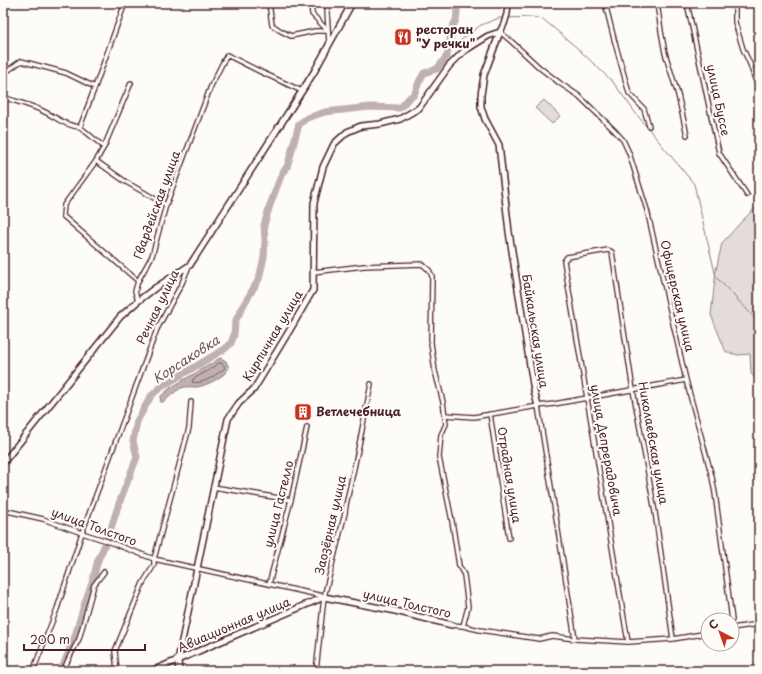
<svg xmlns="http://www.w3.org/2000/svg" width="762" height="674" font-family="'Playpen Sans',sans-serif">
<rect width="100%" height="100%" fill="#fdfcf7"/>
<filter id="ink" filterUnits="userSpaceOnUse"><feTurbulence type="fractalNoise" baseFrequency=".025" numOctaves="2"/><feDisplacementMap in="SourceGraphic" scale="8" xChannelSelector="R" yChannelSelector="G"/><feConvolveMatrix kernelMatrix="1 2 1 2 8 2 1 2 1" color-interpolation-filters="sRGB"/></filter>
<g filter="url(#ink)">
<g fill="#e3dcda" stroke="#967e82">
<polygon points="544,100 560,116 552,124 535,108"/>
<polygon points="759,204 759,380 751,374 750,354 738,355 726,352 711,315 716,270 722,243 741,222"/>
</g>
<path fill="#c0b1b1" stroke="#91777b" d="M221 358 226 361 229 368C226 376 206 386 197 387 192 387 187 386 181 388 173 392 169 399 161 403L160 397 170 388 202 369 211 364 218 359Z"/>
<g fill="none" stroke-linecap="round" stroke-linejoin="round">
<path stroke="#795961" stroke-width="1" d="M219 363H221L223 364 225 368 224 369C215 375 204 385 192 382L193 379 213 368Z"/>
<g stroke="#91777b" stroke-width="1">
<polyline points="507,18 532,17 543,19 576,47 613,82 637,115 694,184 716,277 754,317 759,324"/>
<polyline points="447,56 452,47 481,25 499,18 504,18"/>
</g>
<polyline stroke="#c0b1b1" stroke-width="7" points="61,671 75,636 85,602 92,583 98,560 108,538 118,506 137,457 133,441 137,421 151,396 160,388 211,357 225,349 231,343 234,335 235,322 244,304 259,279 264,257 265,241 264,225 270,205 282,173 287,167 290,157 299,124 307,118 325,112 370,107 400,108 410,97 414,95 419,82 424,73 437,69 447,56 452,28 456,20 457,12 457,3"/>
<defs>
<g id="street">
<polyline points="125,3 95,87 80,127 104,147 96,161 64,205 63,216 138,281"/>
<polyline points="269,3 272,25 281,31 291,36 315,31 328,31"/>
<polyline points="311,3 312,14 328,31"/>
<polyline points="328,3 327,11 329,44"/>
<polyline points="605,3 614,39 629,93 644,109 649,126"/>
<polyline points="657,3 661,31 665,53 678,95 687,135"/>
<polyline points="687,3 719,153 747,195"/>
<polyline points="735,3 735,22 743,49 750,64 755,79 759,86"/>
<polyline points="500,32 512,42 540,68 561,84 579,96 615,131 623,140 629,153 647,210 686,380 712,477 715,493 732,620"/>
<polyline points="3,74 21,61 66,73 95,87"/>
<path d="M3 97C17 102 32 105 45 112 57 118 66 126 80 127"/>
<polyline points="104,147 131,83"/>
<polyline points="96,161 126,182 166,205"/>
<polyline points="313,272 364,266 422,264 429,270 432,276 431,343 435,371 443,402 446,424 441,435 439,457 452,521 459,566 464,575 468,607 463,626 452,625"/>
<polyline points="138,301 135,291 138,281 152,256 166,205 211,86 223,62 227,55 261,72 302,91"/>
<polyline points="538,406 558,530 575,639"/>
<polyline points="490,414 509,538"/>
<polyline points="445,415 474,417 538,406 554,404 686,380"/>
<polyline points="213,487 250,493 291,500"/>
<polyline points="3,510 43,519 82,533 104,540 154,559 323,596"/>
<polyline points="269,584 291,500 307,427"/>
<polyline points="463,626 480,630 539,639 552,636 575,639 628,642 673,639 708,633"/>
<polyline points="732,628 759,624"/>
<polyline points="628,642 564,261 567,257 608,250 612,252 633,390 655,512 673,639"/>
<polyline points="33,671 57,609 82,533 157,329 182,283 189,266"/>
<polyline points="63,671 70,656 79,639 94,585 104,572"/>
<polyline points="117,671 115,651 143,583 154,565 154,559 189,428 191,402"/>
<polyline points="316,671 324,597 345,513 346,505 359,445 371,384"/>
</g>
<g id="secondary">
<polyline points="508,3 507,14 504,24 500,32 484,75 481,95 481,107 485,119 499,145 509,232 534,391 538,406"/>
<polyline points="3,463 120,317 138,301 155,288 190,265 302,91 314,72 352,3"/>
<polyline points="152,671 324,597 391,610 452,625"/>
<polyline points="179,671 178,660 228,419 239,403 254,389 291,328 313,290 314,203 323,167 334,144 347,132 361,126 380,124 400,119 419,108 449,66 464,51 488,36 500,32"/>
</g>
</defs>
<use href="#street" stroke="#4a1f2b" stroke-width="6"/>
<use href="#secondary" stroke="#4a1f2b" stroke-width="8"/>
<use href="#street" stroke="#fdfcf7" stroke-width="3.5"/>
<use href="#secondary" stroke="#fdfcf7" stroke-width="5"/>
</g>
</g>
<defs>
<symbol id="restaurant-square" viewBox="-11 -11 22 22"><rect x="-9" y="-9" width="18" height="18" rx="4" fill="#c8321e" stroke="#fdfcf7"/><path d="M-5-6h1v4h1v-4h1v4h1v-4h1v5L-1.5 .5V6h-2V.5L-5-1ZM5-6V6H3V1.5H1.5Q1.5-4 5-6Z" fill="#fff"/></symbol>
<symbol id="building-square" viewBox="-11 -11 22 22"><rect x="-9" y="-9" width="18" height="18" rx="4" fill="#c8321e" stroke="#fdfcf7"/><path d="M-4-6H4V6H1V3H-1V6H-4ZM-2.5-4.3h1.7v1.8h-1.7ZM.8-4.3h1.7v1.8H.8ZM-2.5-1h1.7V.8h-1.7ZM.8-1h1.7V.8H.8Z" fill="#fff"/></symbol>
</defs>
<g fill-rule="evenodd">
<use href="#restaurant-square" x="393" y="27" width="20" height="20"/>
<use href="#building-square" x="293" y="402" width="20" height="20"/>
</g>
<g text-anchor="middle" stroke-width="4" stroke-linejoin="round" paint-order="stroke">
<g font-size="12" font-weight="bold" fill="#4a1f2b" stroke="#fdfcf7" text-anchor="start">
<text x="416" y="34">ресторан<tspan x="416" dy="14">"У речки"</tspan></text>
<text x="316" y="416">Ветлечебница</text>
</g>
<g font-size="12" fill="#4a1f2b" stroke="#fdfcf7">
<text transform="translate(718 100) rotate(78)" y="4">улица Буссе</text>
<text transform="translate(157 205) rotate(-70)" y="4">Гвардейская улица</text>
<text transform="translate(677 296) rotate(77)" y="4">Офицерская улица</text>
<text transform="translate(158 307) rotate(-64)" y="4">Речная улица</text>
<text transform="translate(535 331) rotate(81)" y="4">Байкальская улица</text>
<text transform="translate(273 336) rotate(-59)" y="4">Кирпичная улица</text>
<text transform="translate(653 443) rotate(80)" y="4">Николаевская улица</text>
<text transform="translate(606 450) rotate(80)" y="4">улица Депрерадовича</text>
<text transform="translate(509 475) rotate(81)" y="4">Отрадная улица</text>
<text transform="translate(279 504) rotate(-76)" y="4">улица Гастелло</text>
<text transform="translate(331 525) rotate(-77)" y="4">Заозёрная улица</text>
<text transform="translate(94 527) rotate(20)" y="4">улица Толстого</text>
<text transform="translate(407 604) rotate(13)" y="4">улица Толстого</text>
<text transform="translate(234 625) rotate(-23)" y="4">Авиационная улица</text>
</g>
<g font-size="13" font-style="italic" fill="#73525a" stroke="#fdfcf7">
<text transform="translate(186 359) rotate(-33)" y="5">Корсаковка</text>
</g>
</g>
<rect width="762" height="674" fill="none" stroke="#fdfcf7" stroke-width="16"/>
<rect x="8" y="8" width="746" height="658" fill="none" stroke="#4a1f2b" stroke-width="1.5" filter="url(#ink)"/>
<g transform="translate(720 632) rotate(319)"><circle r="19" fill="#fdfcf7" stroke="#b5a4a5"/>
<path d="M0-3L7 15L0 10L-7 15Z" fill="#c8321e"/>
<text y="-6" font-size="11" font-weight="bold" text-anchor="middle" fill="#4a1f2b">С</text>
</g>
<path d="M24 644v6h121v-6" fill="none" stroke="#4a1f2b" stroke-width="2"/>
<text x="30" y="644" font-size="12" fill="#4a1f2b" stroke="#fdfcf7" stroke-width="3" paint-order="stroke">200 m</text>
</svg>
